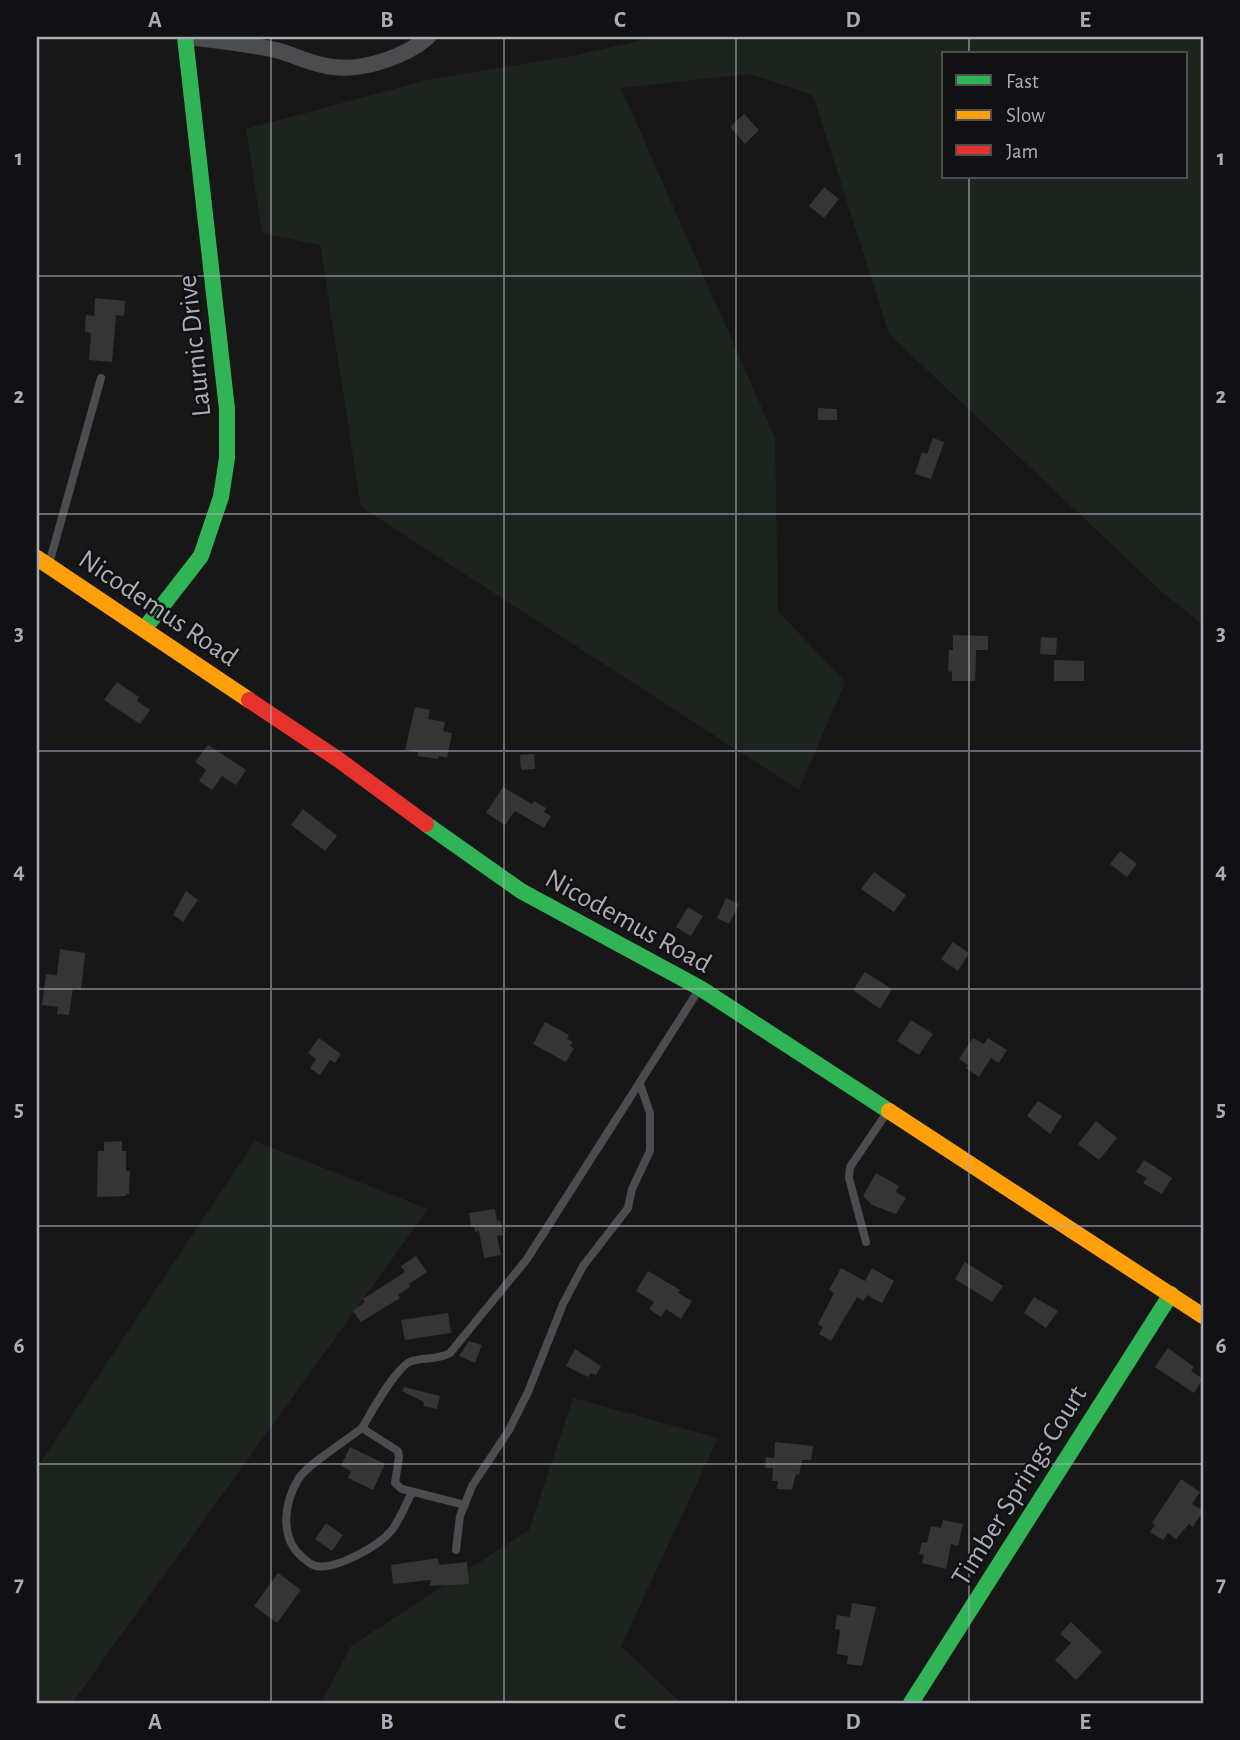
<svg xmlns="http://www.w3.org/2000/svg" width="1240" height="1740" font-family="'Alegreya Sans',sans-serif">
<rect width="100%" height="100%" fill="#171717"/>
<g fill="#1d241e" fill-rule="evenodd">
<path d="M657 37H1203V625L1162 592 889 334 813 95 750 74 621 88 775 438 778 611 845 682 799 790 361 507 320 245 262 233 246 129 431 79 572 56ZM944 54H1186V177H944Z"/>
<polygon points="255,1141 428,1209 72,1703 37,1703 37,1468"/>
<polygon points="573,1398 718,1438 621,1646 681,1703 321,1703 351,1646 529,1530"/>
</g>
<g fill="#353536">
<polygon points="744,114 759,130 745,144 730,127"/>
<polygon points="824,187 839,199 824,218 809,206"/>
<polygon points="95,298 125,301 124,316 116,315 112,362 89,360 91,333 85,332 86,315 94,316"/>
<polygon points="818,408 837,409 837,420 818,420"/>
<polygon points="933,438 944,442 931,479 915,474 922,452 927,454"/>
<polygon points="953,635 988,636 988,650 976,650 975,681 952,681 952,672 948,671 949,650 953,650"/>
<polygon points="1041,637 1057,638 1056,655 1040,654"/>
<polygon points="1054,660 1084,661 1084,681 1054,681"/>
<polygon points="117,682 139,697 137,701 150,710 140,724 104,700"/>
<polygon points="415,707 430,710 428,719 445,722 443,731 452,733 447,758 439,756 438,759 418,756 418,752 405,750"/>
<polygon points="208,745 246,770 236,785 222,776 212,790 199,781 206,770 195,762"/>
<polygon points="534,754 535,769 521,770 520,755"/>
<polygon points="503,787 532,804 534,801 546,808 544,812 551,816 544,828 515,811 505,825 486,813"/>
<polygon points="303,809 337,836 325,851 291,825"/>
<polygon points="1120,851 1137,864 1127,877 1110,864"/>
<polygon points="874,872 906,895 894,912 861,889"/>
<polygon points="186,891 198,900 183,922 173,915"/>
<polygon points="726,898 739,904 729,924 717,918"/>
<polygon points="688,907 703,916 691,936 676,927"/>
<polygon points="953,942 969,953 958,971 941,959"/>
<polygon points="60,949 85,953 81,990 73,988 69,1015 57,1014 58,1007 42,1005 46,974 57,975"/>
<polygon points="865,972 892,989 880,1009 853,990"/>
<polygon points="911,1020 933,1034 919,1055 897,1041"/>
<polygon points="545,1022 569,1035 567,1039 573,1042 570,1046 574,1048 566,1062 533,1044"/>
<polygon points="319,1038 341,1054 335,1063 330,1060 320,1075 310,1068 316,1059 308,1053"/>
<polygon points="973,1038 984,1044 988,1038 1007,1050 999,1063 991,1058 979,1077 966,1068 968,1065 959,1059"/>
<polygon points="1038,1101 1062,1116 1050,1134 1027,1116"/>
<polygon points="1096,1121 1117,1138 1099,1160 1078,1144"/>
<polygon points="122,1141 122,1151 126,1151 126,1171 130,1171 129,1194 126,1194 126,1196 97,1197 98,1151 104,1151 104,1142"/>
<polygon points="1144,1160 1172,1178 1162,1194 1143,1183 1147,1178 1136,1172"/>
<polygon points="876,1173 899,1186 896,1192 906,1198 896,1214 872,1205 863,1196"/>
<polygon points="495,1209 497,1221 500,1220 503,1235 497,1236 501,1255 484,1258 479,1231 475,1232 474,1227 471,1227 469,1213"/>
<polygon points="416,1256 427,1272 409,1284 410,1287 398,1295 400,1298 361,1322 353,1311 365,1302 363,1299 405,1272 401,1266"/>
<polygon points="965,1262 1003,1286 992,1302 955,1279"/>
<polygon points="841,1268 865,1281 872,1268 894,1281 882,1303 867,1295 863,1301 857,1297 831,1341 819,1334 823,1327 818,1324 834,1293 829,1290"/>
<polygon points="648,1271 680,1290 678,1293 692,1301 681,1319 666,1309 661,1317 649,1309 654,1302 636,1291"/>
<polygon points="1034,1297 1058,1311 1046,1328 1024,1313"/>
<polygon points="448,1313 451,1333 405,1340 401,1320"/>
<polygon points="469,1341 482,1345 475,1363 459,1356"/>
<polygon points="1168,1348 1194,1367 1191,1371 1203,1379 1194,1393 1155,1367"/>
<polygon points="575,1349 601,1366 596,1375 591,1373 588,1377 566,1366"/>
<polygon points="404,1387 440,1396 437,1409 423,1406 424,1402 402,1391"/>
<polygon points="775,1442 813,1446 811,1460 802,1460 799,1475 796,1474 792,1490 777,1489 778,1481 772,1481 773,1468 765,1468 766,1457 774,1458"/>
<polygon points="350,1447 385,1464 373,1490 348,1478 351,1471 341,1466"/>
<polygon points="1181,1479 1200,1492 1192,1504 1203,1511 1193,1527 1189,1524 1176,1539 1168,1533 1163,1540 1150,1532 1155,1525 1152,1523"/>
<polygon points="943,1520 963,1524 958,1546 951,1544 946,1569 922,1563 924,1555 919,1554 922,1542 927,1543 931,1526 941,1528"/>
<polygon points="326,1523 343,1535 332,1551 315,1539"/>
<polygon points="438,1558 439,1565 467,1562 469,1584 430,1586 430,1580 393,1584 391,1565"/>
<polygon points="278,1573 301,1590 277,1623 254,1606"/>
<polygon points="852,1603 876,1607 862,1666 847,1664 848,1656 837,1654 840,1630 835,1629 837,1615 850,1617"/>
<polygon points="1071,1622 1102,1652 1076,1680 1055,1660 1071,1643 1060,1634"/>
</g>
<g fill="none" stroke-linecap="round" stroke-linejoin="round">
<g stroke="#4b4c50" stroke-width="8">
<polyline points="49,564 101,378"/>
<polyline points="866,1242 849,1178 850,1167 886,1114"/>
<path d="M362 1428C347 1440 308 1464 299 1478 284 1502 279 1537 302 1557 306 1560 310 1565 316 1566 336 1570 379 1546 392 1530 400 1519 406 1504 412 1492"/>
<path d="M465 1505 402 1489 395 1483 399 1457 398 1451 362 1428C371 1413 397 1365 412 1361 425 1357 438 1360 450 1353L527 1259 698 991"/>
<polyline points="456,1550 460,1516 472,1486 509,1430 528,1392 563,1304 583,1266 628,1208 632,1189 650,1151 650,1113 640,1084"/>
</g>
<path stroke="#4b4c50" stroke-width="16" d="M186 37C216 40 246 44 276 50 295 55 313 65 333 67 363 71 405 57 428 37"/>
<g stroke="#30b455" stroke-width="16">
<polyline points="145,628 201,556 221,497 227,458 227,409 185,37"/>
<polyline points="426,824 521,891 700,988 889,1111"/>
<polyline points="911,1703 1171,1294"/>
</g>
<g stroke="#ff9f0a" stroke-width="16">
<polyline points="37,558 249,700"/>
<polyline points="889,1111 1203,1316"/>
</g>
<polyline stroke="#e5322d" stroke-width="16" points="249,700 339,760 426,824"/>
</g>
<path fill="none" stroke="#a8adb8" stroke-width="2" stroke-opacity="0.55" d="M271 37V1703M504 37V1703M736 37V1703M969 37V54M969 177V1703M37 276H1203M37 514H1203M37 751H1203M37 989H1203M37 1226H1203M37 1464H1203"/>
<g text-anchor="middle" stroke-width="5" stroke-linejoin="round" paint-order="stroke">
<g font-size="28" fill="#a8adb8" stroke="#111113">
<text transform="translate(193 346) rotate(-96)" y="10">Laurnic Drive</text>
<text transform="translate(159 607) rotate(34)" y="10">Nicodemus Road</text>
<text transform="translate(629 920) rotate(29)" y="10">Nicodemus Road</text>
<text transform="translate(1018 1485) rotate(-58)" y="10">Timber Springs Court</text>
</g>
</g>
<rect width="1240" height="1740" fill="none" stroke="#111113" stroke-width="77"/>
<rect x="942" y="52" width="245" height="126" fill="#111113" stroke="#4d4f55" stroke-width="2"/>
<rect x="956" y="75" width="35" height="10" fill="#30b455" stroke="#4d4f55" stroke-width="2"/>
<text x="1006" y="88" font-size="21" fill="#a8adb8">Fast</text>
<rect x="956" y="110" width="35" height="10" fill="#ff9f0a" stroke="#4d4f55" stroke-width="2"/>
<text x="1006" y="122" font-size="21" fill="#a8adb8">Slow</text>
<rect x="956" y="145" width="35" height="10" fill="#e5322d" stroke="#4d4f55" stroke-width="2"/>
<text x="1006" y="158" font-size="21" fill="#a8adb8">Jam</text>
<rect x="38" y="38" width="1164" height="1664" fill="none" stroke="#a8adb8" stroke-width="2.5"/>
<g font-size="23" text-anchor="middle" font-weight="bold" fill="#a8adb8">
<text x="155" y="27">A</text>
<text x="387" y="27">B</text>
<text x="620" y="27">C</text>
<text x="853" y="27">D</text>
<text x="1085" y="27">E</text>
<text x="19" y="165">1</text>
<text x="1221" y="165">1</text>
<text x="19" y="403">2</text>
<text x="1221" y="403">2</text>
<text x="19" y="640">3</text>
<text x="1221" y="640">3</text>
<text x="19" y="878">4</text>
<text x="1221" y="878">4</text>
<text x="19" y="1116">5</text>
<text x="1221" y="1116">5</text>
<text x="19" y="1353">6</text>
<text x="1221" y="1353">6</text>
<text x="19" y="1591">7</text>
<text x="1221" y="1591">7</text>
<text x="155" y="1729">A</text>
<text x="387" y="1729">B</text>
<text x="620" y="1729">C</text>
<text x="853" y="1729">D</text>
<text x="1085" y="1729">E</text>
</g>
</svg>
